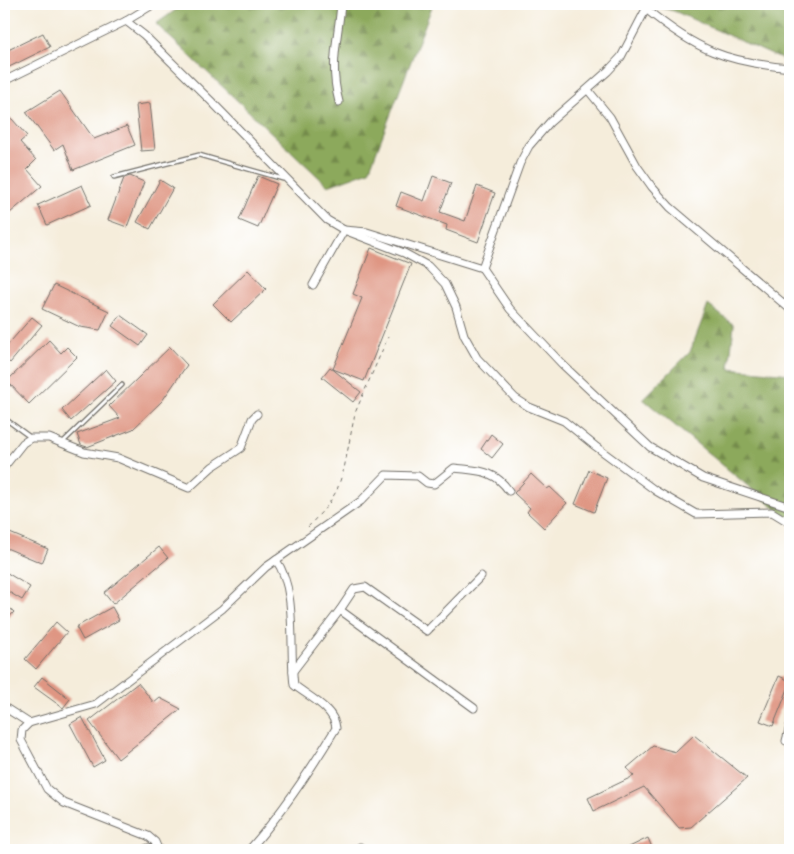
<svg xmlns="http://www.w3.org/2000/svg" width="794" height="854" font-family="Caveat,sans-serif">
<defs>
<pattern id="forest-firs" width="22" height="20" patternUnits="userSpaceOnUse" patternTransform="scale(1.25)"><rect width="22" height="20" fill="#8ca95b"/><path d="M5 1l3.5 6h-7zM16 11l3.5 6h-7z" fill="#738a4b"/></pattern>
</defs>
<rect width="100%" height="100%" fill="#fff"/>
<filter id="ink" filterUnits="userSpaceOnUse"><feTurbulence type="fractalNoise" baseFrequency=".02" numOctaves="2"/><feDisplacementMap in="SourceGraphic" scale="10" xChannelSelector="R" yChannelSelector="G"/><feConvolveMatrix kernelMatrix="1 2 1 2 8 2 1 2 1" color-interpolation-filters="sRGB"/></filter>
<filter id="wash" filterUnits="userSpaceOnUse"><feTurbulence type="fractalNoise" baseFrequency=".0096" numOctaves="4" result="noise"/><feDisplacementMap in="SourceGraphic" scale="20" xChannelSelector="R" yChannelSelector="G"/><feGaussianBlur stdDeviation="1.12" result="paint"/><feColorMatrix in="noise" values="0 0 0 0 0 0 0 0 0 0 0 0 0 0 0 0 0 1.4 0 .05"/><feComposite in="paint" operator="in"/></filter>
<g filter="url(#wash)">
<rect width="100%" height="100%" fill="#f5eddb"/>
<g fill="url(#forest-firs)" stroke="#5c6a43">
<polygon points="184,4 433,4 369,171 328,186 156,24"/>
<polygon points="645,4 790,4 790,63 674,11"/>
<polygon points="708,305 734,325 729,368 790,374 790,521 643,399 690,352"/>
</g>
<g id="blocks">
<g fill="#df9683">
<polygon points="43,33 50,47 7,68 4,61 4,52"/>
<polygon points="60,91 94,139 127,126 135,145 73,170 63,144 54,150 26,112"/>
<polygon points="150,103 155,150 141,151 136,105"/>
<polygon points="4,116 12,119 27,136 20,142 36,160 27,169 42,186 4,218"/>
<polygon points="130,176 144,182 127,227 108,220 124,178"/>
<polygon points="258,176 277,184 258,228 239,220"/>
<polygon points="433,176 451,183 440,212 465,221 477,186 495,193 478,242 446,230 447,225 396,206 401,192 424,201"/>
<polygon points="160,180 173,188 150,229 137,222"/>
<polygon points="82,185 91,205 47,225 38,205"/>
<polygon points="371,248 411,264 364,381 333,369 362,298 353,294"/>
<polygon points="248,270 266,289 231,322 213,304"/>
<polygon points="54,285 109,311 100,330 80,327 42,309"/>
<polygon points="120,315 148,335 140,346 112,326"/>
<polygon points="32,317 42,325 10,363 4,357 4,349"/>
<polygon points="49,340 61,353 67,347 77,357 29,404 7,381"/>
<polygon points="170,347 187,365 162,401 133,429 87,447 81,445 77,434 120,418 109,406"/>
<polygon points="330,367 361,392 353,402 322,377"/>
<polygon points="106,369 116,381 71,421 62,410"/>
<polygon points="491,434 503,444 492,458 481,449"/>
<polygon points="589,470 607,478 594,512 575,504"/>
<polygon points="531,474 547,489 550,487 567,503 544,528 527,512 530,508 514,493"/>
<polygon points="5,531 48,549 42,563 4,547"/>
<polygon points="159,547 168,558 113,604 104,593"/>
<polygon points="4,571 30,587 22,600 4,589"/>
<polygon points="4,603 14,612 4,623"/>
<polygon points="112,607 119,620 83,640 76,627"/>
<polygon points="56,622 67,632 36,669 25,659"/>
<polygon points="779,676 790,681 790,684 773,726 760,721"/>
<polygon points="42,677 70,699 63,708 34,687"/>
<polygon points="138,683 154,703 160,698 181,709 118,759 89,721"/>
<polygon points="82,717 105,760 93,767 70,724"/>
<polygon points="694,735 747,778 691,827 679,828 644,787 594,811 588,798 634,776 627,768 653,746 676,752"/>
<polygon points="648,838 653,850 623,850"/>
</g>
</g>
</g>
<g filter="url(#ink)">
<use href="#blocks" fill-opacity="0" stroke="#726f69" stroke-width="1"/>
<g fill="none" stroke-linecap="round" stroke-linejoin="round">
<defs>
<g id="service">
<polyline points="114,177 199,155 283,179"/>
<polyline points="4,418 30,437"/>
<polyline points="62,443 122,385"/>
</g>
<g id="minor">
<path d="M646 9C696 50 726 62 790 68"/>
<polyline points="126,21 144,35 212,102 327,220 344,230 404,253 428,266 445,284 456,307 464,335 477,358 515,398 529,407 564,421 595,446 656,491 696,514 772,512 790,523"/>
<polyline points="4,81 126,21 154,4"/>
<polyline points="588,90 610,117 637,166 652,187 670,207 790,309"/>
<path d="M339 102C329 64 338 41 341 4"/>
<polyline points="482,268 510,309 562,364 650,447 703,478 790,507"/>
<polyline points="313,285 344,230 367,232 482,268 520,163 529,146 550,122 608,71 621,57 646,9 645,4"/>
<polyline points="4,467 23,443 31,438 49,438 84,452 118,458 189,488 212,467 241,448 252,419 257,414"/>
<polyline points="340,610 354,589 365,587 427,631 481,576"/>
<polyline points="293,671 340,610 474,708"/>
<path d="M4 707 29 723 96 704 222 609 266 567 361 501 386 475 418 476 427 483 434 484 454 468C478 471 494 469 509 491"/>
<polyline points="29,723 22,730 21,740 47,789 64,803 148,836 155,842 158,849"/>
<polyline points="786,741 790,726"/>
<polyline points="142,850 148,848 160,850"/>
<path d="M249 850C283 812 310 771 336 728 334 708 309 697 294 685 289 648 298 591 276 560"/>
<polyline points="357,850 360,847"/>
</g>
</defs>
<use href="#service" stroke="#726f69" stroke-width="5.5"/>
<use href="#minor" stroke="#726f69" stroke-width="9"/>
<polyline stroke="#726f69" stroke-width="1" stroke-dasharray="4 4" stroke-linecap="butt" points="308,527 328,505 337,490 344,469 355,413 388,337"/>
<use href="#service" stroke="#fff" stroke-width="3"/>
<use href="#minor" stroke="#fff" stroke-width="7"/>
</g>
</g>
<rect width="794" height="854" fill="none" stroke="#fff" stroke-width="20"/>
</svg>
